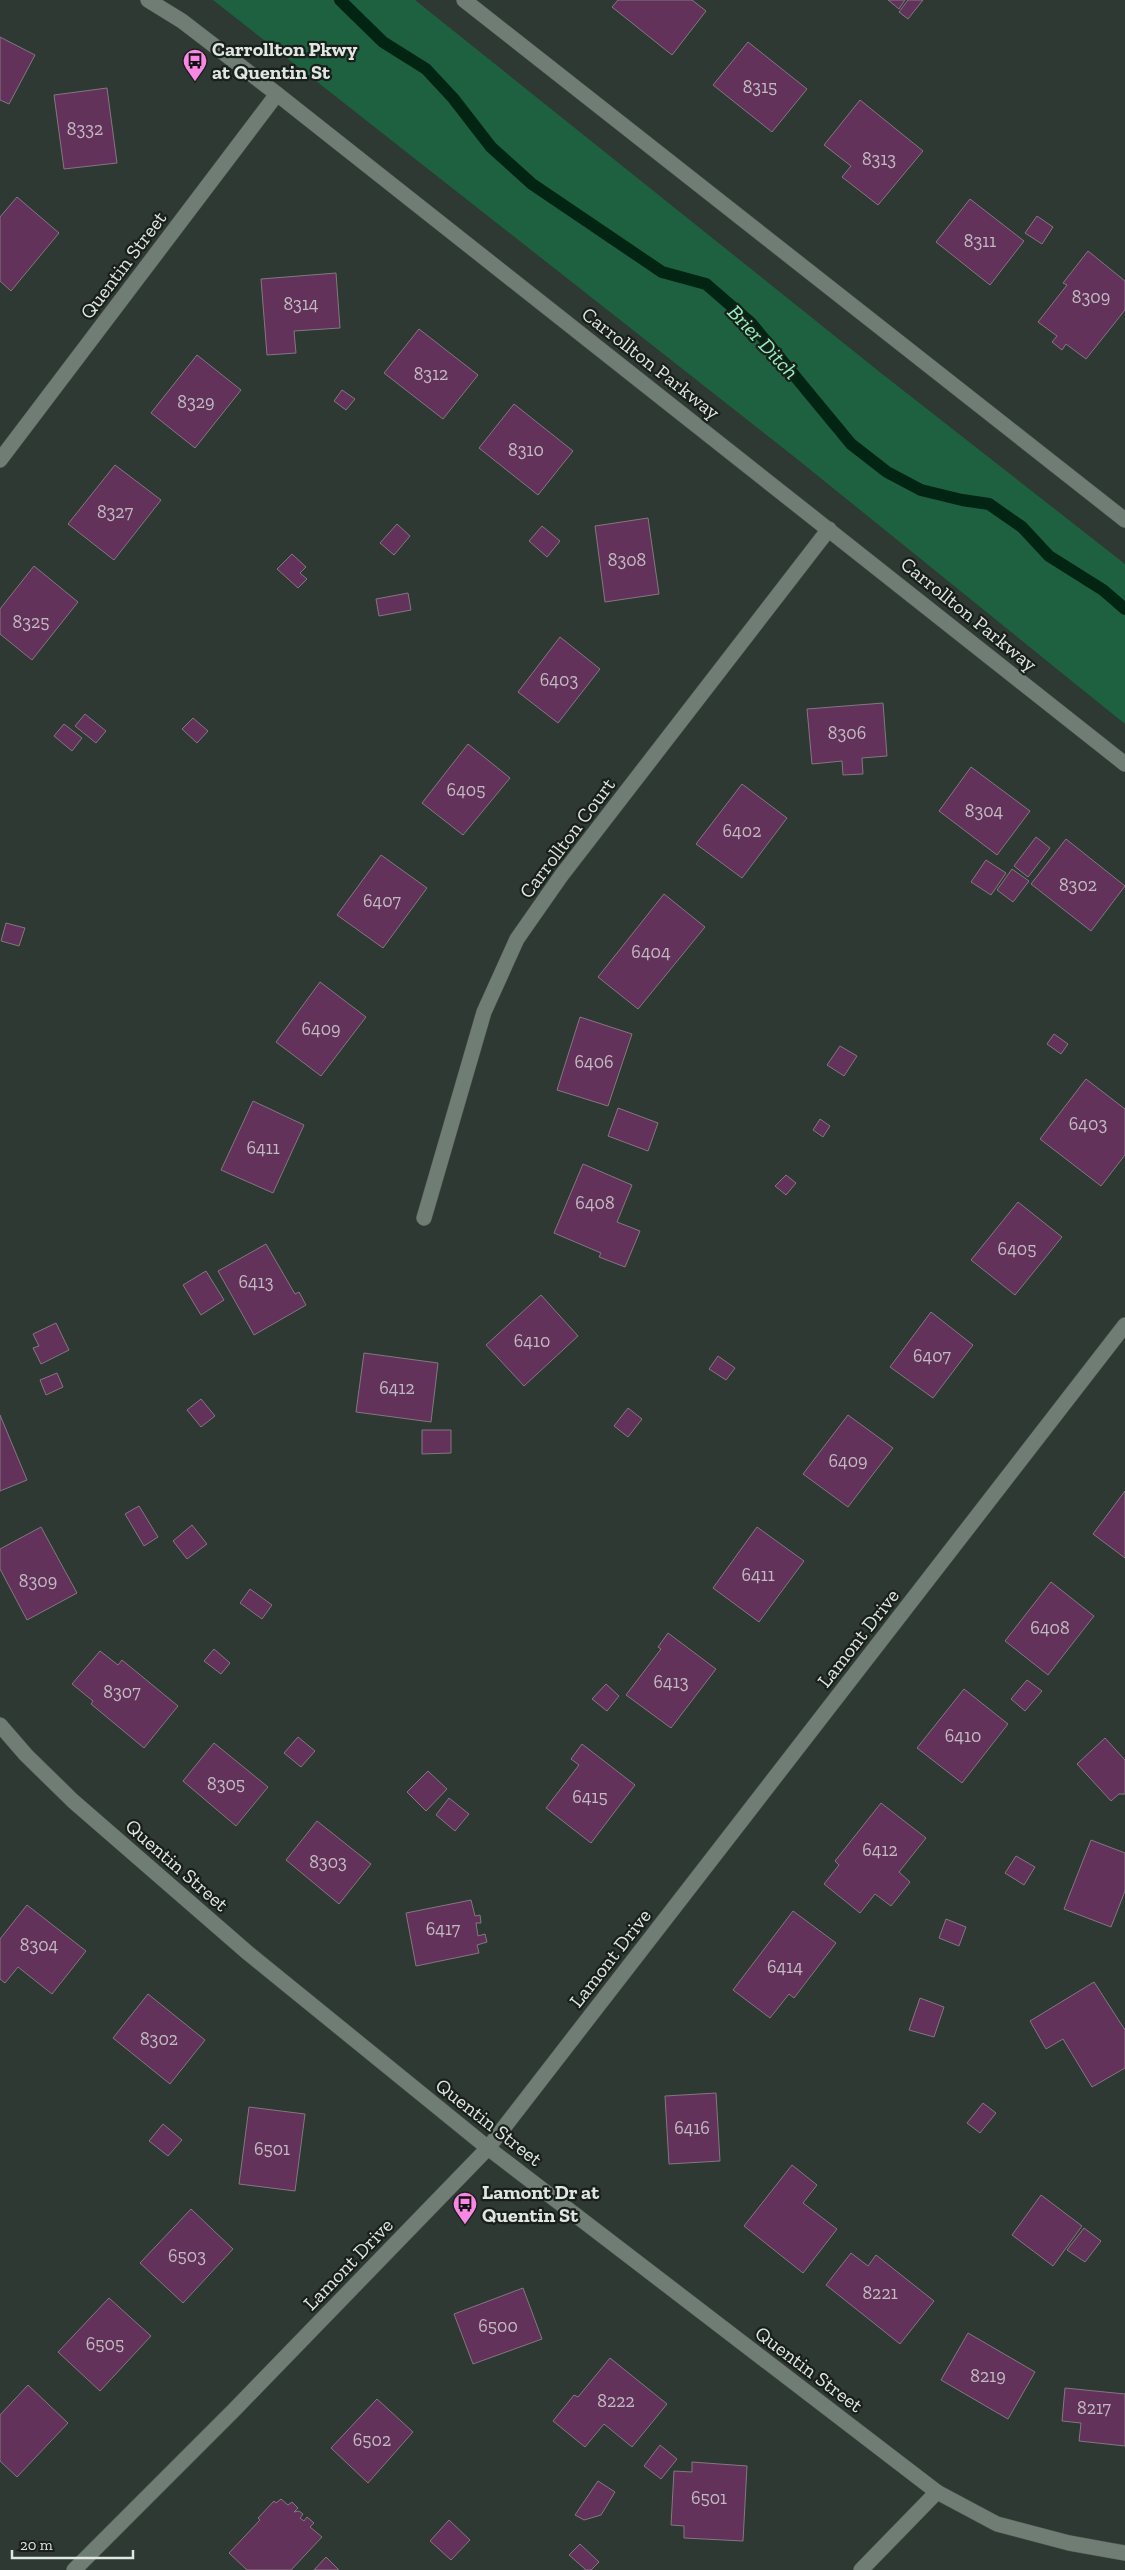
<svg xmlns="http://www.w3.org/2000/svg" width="1125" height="2570" font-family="'Zilla Slab',serif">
<rect width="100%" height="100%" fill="#2d3932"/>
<polygon fill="#1e6140" points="213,0 415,0 881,373 1125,564 1125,724 797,459"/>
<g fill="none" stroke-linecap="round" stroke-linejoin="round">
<polyline stroke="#012413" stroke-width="12" points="340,0 383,42 426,69 453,98 491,147 532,184 662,272 706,284 751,323 851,444 887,472 921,490 962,500 989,504 1022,527 1049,556 1103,590 1125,609"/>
</g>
<g fill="#63325a" stroke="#837780">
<polygon points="618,0 692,0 706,11 672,55 612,7"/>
<polygon points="888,0 905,0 899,9"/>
<polygon points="908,0 923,0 908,19 899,12"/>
<polygon points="0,37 35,55 9,104 0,100"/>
<polygon points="748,42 807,89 772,132 713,85"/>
<polygon points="107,88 117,163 64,169 54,95"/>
<polygon points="860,100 923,151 878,205 842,177 851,166 824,145"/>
<polygon points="17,197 59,233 11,291 0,281 0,217"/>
<polygon points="970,199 1024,241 990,285 936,242"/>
<polygon points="1037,216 1053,227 1042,244 1025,233"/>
<polygon points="1088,251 1125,281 1125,310 1086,359 1066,344 1062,350 1052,342 1057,336 1038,322 1067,285 1063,283"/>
<polygon points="336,273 340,328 294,331 296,353 267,355 261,279"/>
<polygon points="419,329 478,375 443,419 384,373"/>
<polygon points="197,355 241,390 195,448 151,413"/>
<polygon points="342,390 355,399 346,410 334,401"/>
<polygon points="514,404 573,451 538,495 479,448"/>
<polygon points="115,465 161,500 114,560 68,524"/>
<polygon points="648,518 659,594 605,602 595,526"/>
<polygon points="397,524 410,536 394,555 380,543"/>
<polygon points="542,526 560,541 547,557 529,541"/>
<polygon points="292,554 306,567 300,573 307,579 298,588 277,569"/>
<polygon points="34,566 78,602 32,660 0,634 0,609"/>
<polygon points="408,593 411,610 379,616 376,599"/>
<polygon points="560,637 600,669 558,723 518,692"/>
<polygon points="883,703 887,756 862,758 863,774 843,775 842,761 812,764 807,709"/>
<polygon points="85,714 106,731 96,743 75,726"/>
<polygon points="193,718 208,731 197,743 182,729"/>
<polygon points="64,724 82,738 72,751 54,736"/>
<polygon points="468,744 510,778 463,835 422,803"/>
<polygon points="971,767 1030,811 997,855 939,811"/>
<polygon points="742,784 787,818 742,878 696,844"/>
<polygon points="1036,837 1050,848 1028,877 1014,866"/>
<polygon points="1066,839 1125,886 1091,931 1031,884"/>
<polygon points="381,855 427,888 383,948 337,915"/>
<polygon points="986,860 1006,873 991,895 971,882"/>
<polygon points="1012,869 1029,881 1013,902 997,890"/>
<polygon points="664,894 705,927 638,1009 598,977"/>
<polygon points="6,923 25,928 19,946 1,941"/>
<polygon points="320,982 366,1017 321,1076 276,1042"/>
<polygon points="580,1017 632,1034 608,1106 557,1090"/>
<polygon points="1054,1034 1068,1044 1061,1054 1047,1044"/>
<polygon points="840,1046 857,1056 844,1076 827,1065"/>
<polygon points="1086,1079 1125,1109 1125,1155 1101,1186 1040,1139"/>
<polygon points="253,1101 304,1125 273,1193 221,1170"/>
<polygon points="618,1108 658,1123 648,1151 608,1136"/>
<polygon points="820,1119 830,1126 823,1137 813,1130"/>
<polygon points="583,1164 632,1185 617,1222 640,1231 625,1267 599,1257 601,1253 554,1233"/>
<polygon points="786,1175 796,1183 786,1195 775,1186"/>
<polygon points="1018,1202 1062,1237 1015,1295 971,1260"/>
<polygon points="266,1244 295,1294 299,1292 306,1305 254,1335 218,1271"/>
<polygon points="206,1271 224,1300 201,1315 183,1285"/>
<polygon points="541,1295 578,1336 524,1386 486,1345"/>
<polygon points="931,1312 973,1345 933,1398 890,1367"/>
<polygon points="56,1323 69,1350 41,1364 33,1348 39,1346 33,1334"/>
<polygon points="364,1353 438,1363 431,1422 356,1412"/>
<polygon points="718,1356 735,1368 726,1380 709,1369"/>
<polygon points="57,1373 63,1387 46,1395 40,1380"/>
<polygon points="201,1399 215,1416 201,1427 187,1410"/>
<polygon points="628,1408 642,1419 628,1437 614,1426"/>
<polygon points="0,1415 27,1480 0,1491"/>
<polygon points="848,1415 893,1448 848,1507 803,1474"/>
<polygon points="422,1430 451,1430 451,1453 422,1454"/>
<polygon points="1125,1491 1125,1558 1093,1534"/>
<polygon points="139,1506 158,1537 144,1546 125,1514"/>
<polygon points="192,1525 207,1544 187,1559 173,1541"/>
<polygon points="41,1527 77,1593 27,1620 0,1569 0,1549"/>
<polygon points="757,1527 804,1561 759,1622 713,1588"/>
<polygon points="1051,1582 1094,1616 1048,1675 1005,1641"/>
<polygon points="250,1589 272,1605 262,1619 240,1603"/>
<polygon points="668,1633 716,1669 671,1728 626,1695 661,1649 658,1647"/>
<polygon points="214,1649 230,1663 221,1674 204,1661"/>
<polygon points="100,1651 118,1665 122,1660 178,1706 144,1748 91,1704 93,1701 72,1684"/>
<polygon points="1027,1680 1042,1691 1025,1711 1011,1699"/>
<polygon points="606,1684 619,1696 607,1711 592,1699"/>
<polygon points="964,1689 1008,1724 962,1783 917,1748"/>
<polygon points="298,1737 315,1751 301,1767 284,1753"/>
<polygon points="1105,1738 1125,1760 1125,1794 1119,1794 1111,1801 1077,1764"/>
<polygon points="214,1743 268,1787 236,1826 183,1781"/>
<polygon points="582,1744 635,1785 591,1843 546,1808 579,1765 571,1759"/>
<polygon points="428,1771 447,1789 426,1811 407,1792"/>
<polygon points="449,1798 469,1814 455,1831 436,1815"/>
<polygon points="881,1803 926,1838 899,1872 910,1882 891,1906 875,1894 860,1913 824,1884 839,1865 835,1861"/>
<polygon points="317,1821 371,1864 339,1904 286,1860"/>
<polygon points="1091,1840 1125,1853 1125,1891 1111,1927 1064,1909"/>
<polygon points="1016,1856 1035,1867 1024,1885 1005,1873"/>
<polygon points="471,1900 475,1916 480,1915 481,1923 476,1923 478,1936 485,1934 487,1942 477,1945 479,1953 416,1966 406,1913"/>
<polygon points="27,1905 86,1951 52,1994 18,1967 5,1983 0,1979 0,1939"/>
<polygon points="793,1911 836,1943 794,1998 789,1994 770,2018 733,1990"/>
<polygon points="946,1919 966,1927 959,1946 939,1938"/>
<polygon points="1094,1982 1125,2030 1125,2068 1092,2087 1063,2039 1046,2049 1030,2021"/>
<polygon points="148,1994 205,2040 170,2084 113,2038"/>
<polygon points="920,1998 944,2007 934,2037 909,2030"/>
<polygon points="716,2093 720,2161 669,2164 665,2096"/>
<polygon points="983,2103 996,2113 980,2133 967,2123"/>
<polygon points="249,2107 305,2114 295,2191 239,2184"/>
<polygon points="163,2124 182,2140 168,2156 149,2141"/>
<polygon points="792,2165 817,2185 803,2203 837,2229 803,2273 744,2226"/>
<polygon points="1041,2195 1082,2226 1053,2266 1012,2235"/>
<polygon points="191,2209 233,2249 183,2303 140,2263"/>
<polygon points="1084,2228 1101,2241 1085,2262 1067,2250"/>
<polygon points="851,2253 868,2266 876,2255 934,2301 900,2344 826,2285"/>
<polygon points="523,2288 542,2339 473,2364 454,2314"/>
<polygon points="109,2298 151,2336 100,2391 58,2352"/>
<polygon points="968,2333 1035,2372 1008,2419 941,2380"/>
<polygon points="610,2358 667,2404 632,2447 604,2424 585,2447 553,2421 574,2395 578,2397"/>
<polygon points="28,2385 68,2423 17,2477 0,2461 0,2415"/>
<polygon points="1065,2388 1125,2394 1125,2446 1079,2441 1081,2423 1062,2421"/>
<polygon points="377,2399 413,2432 368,2483 331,2448"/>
<polygon points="660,2445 677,2459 661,2479 644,2466"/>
<polygon points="692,2462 747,2466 743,2541 684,2538 684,2526 671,2525 674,2471 692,2472"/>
<polygon points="598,2481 615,2492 601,2515 584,2520 575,2515"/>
<polygon points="281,2499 288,2505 292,2502 298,2508 294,2512 299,2511 303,2514 300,2518 304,2521 307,2517 314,2523 310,2527 322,2537 291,2570 247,2570 229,2553 260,2520 258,2518 274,2501 276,2503"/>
<polygon points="449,2520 470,2540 451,2560 430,2541"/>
<polygon points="580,2544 599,2562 591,2570 586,2570 569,2555"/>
<polygon points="326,2557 339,2570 314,2570"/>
</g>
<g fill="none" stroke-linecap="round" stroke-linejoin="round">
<defs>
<g id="minor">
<polyline points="148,0 182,21 277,94 1125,764"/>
<polyline points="464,0 1125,520"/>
<polyline points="0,460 277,94"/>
<polyline points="424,1218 484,1012 517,939 561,876 829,529"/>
<polyline points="0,1725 26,1755 73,1801 248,1953 488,2148 937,2492 997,2524 1069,2543 1125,2553"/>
<polyline points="74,2570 234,2410 488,2148 1125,1325"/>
<polyline points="861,2570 937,2492"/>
</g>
</defs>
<use href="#minor" stroke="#4a544e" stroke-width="16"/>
<use href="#minor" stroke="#707d74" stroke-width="15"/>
</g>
<defs>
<symbol id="bus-pin" viewBox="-11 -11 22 30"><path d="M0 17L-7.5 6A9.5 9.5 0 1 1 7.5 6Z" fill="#fb87e5" stroke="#191f1b"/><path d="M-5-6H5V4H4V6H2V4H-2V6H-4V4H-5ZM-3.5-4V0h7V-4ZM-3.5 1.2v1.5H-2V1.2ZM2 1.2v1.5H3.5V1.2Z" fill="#111"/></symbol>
</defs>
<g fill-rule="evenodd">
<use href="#bus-pin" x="181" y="47" width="28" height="38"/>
<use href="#bus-pin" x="451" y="2190" width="28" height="38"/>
</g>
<g text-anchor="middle" stroke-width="4.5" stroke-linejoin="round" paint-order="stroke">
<g font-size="18" fill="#c1bac1">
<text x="760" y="93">8315</text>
<text x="85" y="135">8332</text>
<text x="879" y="165">8313</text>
<text x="980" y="247">8311</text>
<text x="1091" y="303">8309</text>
<text x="301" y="310">8314</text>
<text x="431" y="380">8312</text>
<text x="196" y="408">8329</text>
<text x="526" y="456">8310</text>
<text x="115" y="518">8327</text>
<text x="627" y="566">8308</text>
<text x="31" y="628">8325</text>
<text x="559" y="686">6403</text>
<text x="847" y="739">8306</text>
<text x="466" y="796">6405</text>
<text x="984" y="817">8304</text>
<text x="742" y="837">6402</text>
<text x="1078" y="891">8302</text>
<text x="382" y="907">6407</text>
<text x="651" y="958">6404</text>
<text x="321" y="1035">6409</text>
<text x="594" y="1068">6406</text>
<text x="1088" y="1130">6403</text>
<text x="263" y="1154">6411</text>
<text x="595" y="1209">6408</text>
<text x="1017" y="1255">6405</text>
<text x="256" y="1288">6413</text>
<text x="532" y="1347">6410</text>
<text x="932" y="1362">6407</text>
<text x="397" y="1394">6412</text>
<text x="848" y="1467">6409</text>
<text x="758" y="1581">6411</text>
<text x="38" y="1587">8309</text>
<text x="1050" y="1634">6408</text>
<text x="671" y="1688">6413</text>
<text x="122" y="1698">8307</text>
<text x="963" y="1742">6410</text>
<text x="226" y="1790">8305</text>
<text x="590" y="1803">6415</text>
<text x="880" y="1856">6412</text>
<text x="328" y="1868">8303</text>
<text x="443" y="1935">6417</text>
<text x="39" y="1951">8304</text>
<text x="785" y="1973">6414</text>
<text x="159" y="2045">8302</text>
<text x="692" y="2134">6416</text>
<text x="272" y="2155">6501</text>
<text x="187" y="2262">6503</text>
<text x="880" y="2299">8221</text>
<text x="498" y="2332">6500</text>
<text x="105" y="2350">6505</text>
<text x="988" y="2382">8219</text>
<text x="616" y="2407">8222</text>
<text x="1094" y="2414">8217</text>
<text x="372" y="2446">6502</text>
<text x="709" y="2504">6501</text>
</g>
<g font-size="20" font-weight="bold" fill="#e0e7e3" stroke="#191f1b" text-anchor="start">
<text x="212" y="56">Carrollton Pkwy<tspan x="212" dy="23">at Quentin St</tspan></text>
<text x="482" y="2199">Lamont Dr at<tspan x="482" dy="23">Quentin St</tspan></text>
</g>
<g font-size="20" fill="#e0e7e3" stroke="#191f1b">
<text transform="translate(123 265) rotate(-53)" y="7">Quentin Street</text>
<text transform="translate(651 363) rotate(38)" y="7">Carrollton Parkway</text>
<text transform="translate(969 614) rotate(39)" y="7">Carrollton Parkway</text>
<text transform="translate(567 838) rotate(-53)" y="7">Carrollton Court</text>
<text transform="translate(858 1638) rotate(-52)" y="7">Lamont Drive</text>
<text transform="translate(177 1865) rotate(41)" y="7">Quentin Street</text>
<text transform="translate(610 1958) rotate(-52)" y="7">Lamont Drive</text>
<text transform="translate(489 2122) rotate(38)" y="7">Quentin Street</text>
<text transform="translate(348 2264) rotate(-46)" y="7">Lamont Drive</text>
<text transform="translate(809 2369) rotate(37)" y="7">Quentin Street</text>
</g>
<g font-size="21" font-style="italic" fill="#94f3bd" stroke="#191f1b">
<text transform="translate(763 342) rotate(47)" y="7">Brier Ditch</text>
</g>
</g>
<path d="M12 2550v8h121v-8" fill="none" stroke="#e0e7e3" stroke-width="2.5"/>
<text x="20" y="2550" font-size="15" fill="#e0e7e3" stroke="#191f1b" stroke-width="4" paint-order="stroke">20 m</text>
</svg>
